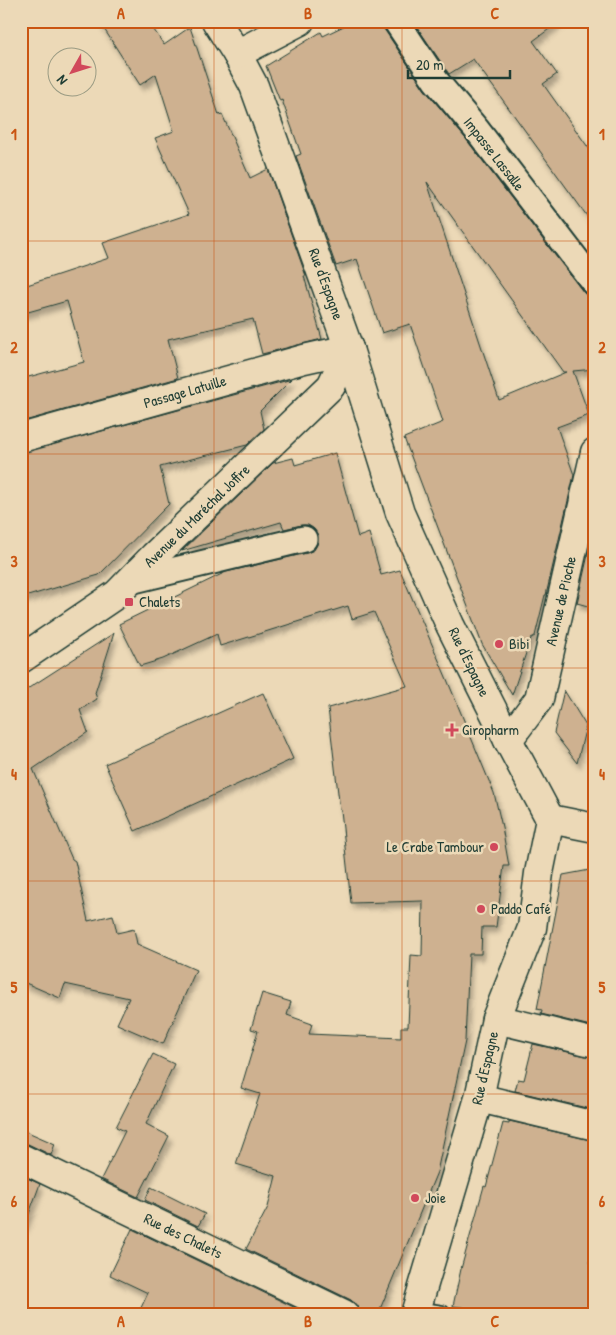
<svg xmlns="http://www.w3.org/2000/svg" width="616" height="1335" font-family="'Patrick Hand',sans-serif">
<defs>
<filter id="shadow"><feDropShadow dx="3" dy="5.5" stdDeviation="2.5" flood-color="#0004"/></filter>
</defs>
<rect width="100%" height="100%" fill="#ecd9b7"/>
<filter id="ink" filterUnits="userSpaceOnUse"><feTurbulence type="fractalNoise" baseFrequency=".02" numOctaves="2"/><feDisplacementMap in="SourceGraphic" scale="10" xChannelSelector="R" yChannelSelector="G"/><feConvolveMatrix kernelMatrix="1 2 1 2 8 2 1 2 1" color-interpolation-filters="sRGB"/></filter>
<g filter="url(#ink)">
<g fill="#ceb190" stroke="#1f3d34" fill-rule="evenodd" filter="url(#shadow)">
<polygon points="99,21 148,21 164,45 190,27 219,115 222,114 250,178 268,169 306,276 304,276 322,339 262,354 253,319 168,339 178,378 21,422 21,379 84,362 67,301 21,314 21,287 109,258 103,243 189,214 155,138 174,131 156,74 140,85"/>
<path d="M354 21H382L384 29 425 90 466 139 584 293 589 297 595 298V369L573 371 589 415 557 427 574 475 546 595H545L535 636 531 638 512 695 482 644 404 438 443 422 410 324 382 333 357 259 336 266 296 156 301 154 282 100 280 101 266 66 321 32 323 36ZM427 182 563 372H566L499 400Z"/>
<polygon points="413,21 560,21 533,41 557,74 543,84 595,157 595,227 473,59 449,74"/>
<polygon points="292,379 260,411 264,429 247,445 160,467 169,504 99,575 21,598 21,453"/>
<polygon points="335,453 358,537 369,533 381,575 400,570 446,677 494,793 502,827 509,866 504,866 496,927 482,927 481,954 469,954 465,1041 437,1172 378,1314 359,1314 357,1306 351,1300 246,1249 268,1207 276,1176 236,1164 260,1094 241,1088 258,1031 251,1029 262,993 291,1002 287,1015 312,1024 309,1034 401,1038 401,1027 408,1027 411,955 422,956 423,901 351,903 341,810 340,810 328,708 407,686 374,612 352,619 348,606 220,646 217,634 163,659 140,666 119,624 226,572 307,553 314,550 318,543 318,535 314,529 308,525 301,525 284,529 281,522 182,551 273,463 293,458 295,465"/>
<polygon points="595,524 595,608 577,603"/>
<polygon points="114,633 95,693 97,699 80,710 88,732 33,769 72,859 75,861 88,921 113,915 117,933 134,929 137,944 196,970 163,1044 117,1024 129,998 65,984 60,998 21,981 21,693"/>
<polygon points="564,690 586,726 577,763 554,733"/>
<polygon points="263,693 293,759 135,831 105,764"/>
<polygon points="595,869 595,1027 541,1014 542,1010 537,1009 563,875"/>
<polygon points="533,1044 595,1058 595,1110 515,1091 518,1079 524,1080"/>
<polygon points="153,1054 174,1064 146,1124 169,1136 138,1197 101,1179 125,1131 116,1127"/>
<polygon points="509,1121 595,1141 595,1228 589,1263 595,1264 595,1310 567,1306 565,1314 514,1314 453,1306 461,1269 484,1186 486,1187 503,1123 509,1124"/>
<polygon points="21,1129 55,1144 51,1155 28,1144 21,1143"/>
<polygon points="21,1175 40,1184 24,1227 21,1226"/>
<polygon points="151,1187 205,1214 198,1226 145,1200"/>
<polygon points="132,1229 308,1314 138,1314 148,1293 110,1275"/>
</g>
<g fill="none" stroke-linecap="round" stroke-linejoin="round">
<defs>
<polyline id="service" points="417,1310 442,1314"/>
<g id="pedestrian">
<polyline points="396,21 436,81 477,130 595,284"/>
<polyline points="130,581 304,539"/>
</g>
<g id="minor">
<polyline points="216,21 237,54 254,86 349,349 400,513 450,625 508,740 550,819 539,873 532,928 496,1019 479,1098 415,1314"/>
<polyline points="237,54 300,21"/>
<polyline points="21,438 304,359 349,349"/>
<polyline points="21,659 117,594 154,556 331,386 349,349"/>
<polyline points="508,740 539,699 595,452"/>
<polyline points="550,819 595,828"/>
<polyline points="496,1019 595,1043"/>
<polyline points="479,1098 595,1126"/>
<polyline points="21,1158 344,1314"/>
</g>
</defs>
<use href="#service" stroke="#1f3d34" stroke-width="20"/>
<use href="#pedestrian" stroke="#1f3d34" stroke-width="29"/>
<use href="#minor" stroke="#1f3d34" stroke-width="31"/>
<use href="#service" stroke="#ecd9b7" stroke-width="16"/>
<use href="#pedestrian" stroke="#ecd9b7" stroke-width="25"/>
<use href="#minor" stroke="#ecd9b7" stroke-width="28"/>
</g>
</g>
<path fill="none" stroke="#ca5512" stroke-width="1" stroke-opacity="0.55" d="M214 21V1314M402 21V1314M21 241H595M21 454H595M21 668H595M21 881H595M21 1094H595"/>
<g fill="#d1495b" stroke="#ecd9b7" stroke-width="2">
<rect x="124" y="597" width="10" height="10" rx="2.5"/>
<circle cx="499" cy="644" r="5"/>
<path d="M449.5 722.5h5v5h5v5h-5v5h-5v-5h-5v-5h5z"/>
<circle cx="494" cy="847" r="5"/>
<circle cx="481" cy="909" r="5"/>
<circle cx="415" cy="1198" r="5"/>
</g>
<g text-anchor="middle" stroke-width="5" stroke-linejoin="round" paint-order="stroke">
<g font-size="15" fill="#1f3d34" stroke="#ecd9b7">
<text transform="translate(494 154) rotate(52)" y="5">Impasse Lassalle</text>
<text transform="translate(326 284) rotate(70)" y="5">Rue d'Espagne</text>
<text transform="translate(185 392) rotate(-16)" y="5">Passage Latuille</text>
<text transform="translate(197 516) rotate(-44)" y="5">Avenue du Maréchal Joffre</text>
<text transform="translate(561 601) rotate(-77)" y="5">Avenue de Pioche</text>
<text transform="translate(469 662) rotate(64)" y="5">Rue d'Espagne</text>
<text transform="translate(485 1068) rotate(-77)" y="5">Rue d'Espagne</text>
<text transform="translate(183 1236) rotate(26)" y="5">Rue des Chalets</text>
</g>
<g font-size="15" fill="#1f3d34" stroke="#ecd9b7" text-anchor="start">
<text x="139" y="607">Chalets</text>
<text x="509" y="649">Bibi</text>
<text x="462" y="735">Giropharm</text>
<text x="484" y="852" text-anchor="end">Le Crabe Tambour</text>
<text x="491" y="914">Paddo Café</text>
<text x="425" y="1203">Joie</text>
</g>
</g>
<rect width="616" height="1335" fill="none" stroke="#ecd9b7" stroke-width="55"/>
<g transform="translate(72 72) rotate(231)"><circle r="24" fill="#ecd9b7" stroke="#9a9b83"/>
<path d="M0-4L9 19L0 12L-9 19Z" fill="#d1495b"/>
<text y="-8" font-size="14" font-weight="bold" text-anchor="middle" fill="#1f3d34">N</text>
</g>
<path d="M408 70v8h102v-8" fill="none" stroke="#1f3d34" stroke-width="2.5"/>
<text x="416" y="70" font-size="15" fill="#1f3d34" stroke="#ecd9b7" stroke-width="4" paint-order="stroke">20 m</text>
<rect x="28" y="28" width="560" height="1280" fill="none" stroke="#ca5512" stroke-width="2"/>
<g font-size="16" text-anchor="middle" font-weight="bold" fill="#ca5512">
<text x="121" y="19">A</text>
<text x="308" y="19">B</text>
<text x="495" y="19">C</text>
<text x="14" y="140">1</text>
<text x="602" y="140">1</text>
<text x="14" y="353">2</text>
<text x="602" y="353">2</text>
<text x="14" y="567">3</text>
<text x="602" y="567">3</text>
<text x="14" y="780">4</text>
<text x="602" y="780">4</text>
<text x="14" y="993">5</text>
<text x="602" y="993">5</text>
<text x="14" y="1207">6</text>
<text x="602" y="1207">6</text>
<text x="121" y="1327">A</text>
<text x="308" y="1327">B</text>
<text x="495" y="1327">C</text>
</g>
</svg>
